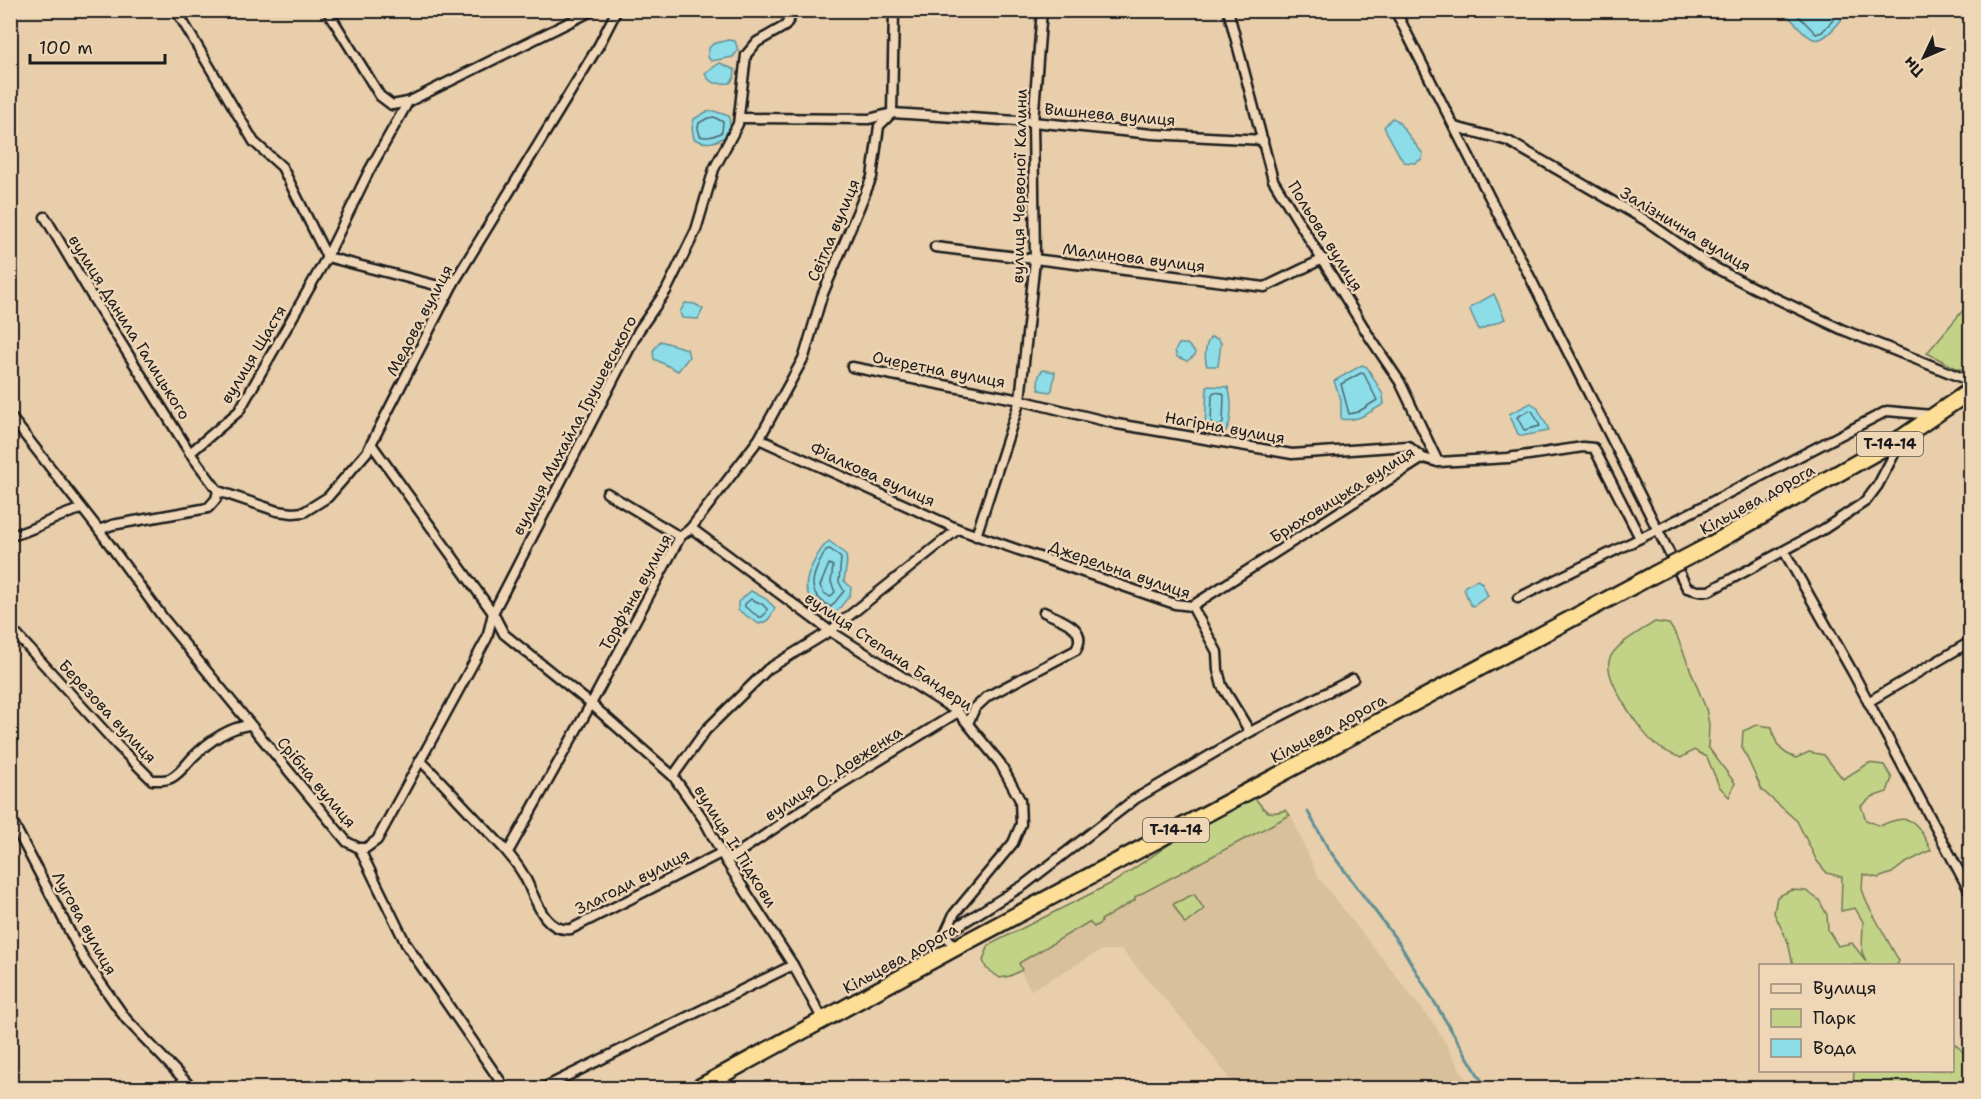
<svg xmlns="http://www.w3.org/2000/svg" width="1981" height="1099" font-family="'Shantell Sans',sans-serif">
<rect width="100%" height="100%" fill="#e8ceaa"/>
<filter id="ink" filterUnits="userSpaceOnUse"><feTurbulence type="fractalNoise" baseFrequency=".0167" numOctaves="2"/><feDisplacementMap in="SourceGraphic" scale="12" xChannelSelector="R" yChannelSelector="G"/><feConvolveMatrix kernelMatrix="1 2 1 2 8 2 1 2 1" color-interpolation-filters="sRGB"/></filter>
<g filter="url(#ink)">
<polygon fill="#d8c09a" points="1291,815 1318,877 1436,1027 1471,1088 1236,1088 1204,1044 1122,950 1102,950 1031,990 1016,965 1097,919"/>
<g fill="#c2d388" stroke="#6f7852" stroke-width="1.5">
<polygon points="1970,302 1970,369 1958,369 1927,353"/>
<path d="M1655 622 1669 624 1677 636 1706 709 1709 724 1708 747 1735 783 1729 797 1719 786 1707 757 1694 750 1681 758C1672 754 1664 751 1656 745 1641 733 1605 681 1609 661 1612 646 1642 630 1655 622Z"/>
<path d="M1757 725 1772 727C1775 743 1779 752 1796 758L1809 752 1824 755 1843 779 1869 763 1884 765 1892 778 1887 792 1872 797 1861 806 1866 820 1880 826C1912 810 1917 823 1931 850L1904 864 1892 873 1878 878 1863 874 1862 889 1867 903 1899 961 1897 965H1793L1788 942 1774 913 1777 897 1791 890 1806 891 1819 900 1827 915 1828 930 1838 946 1852 943 1866 961 1862 952 1863 922 1855 908 1841 911 1842 877 1827 873 1817 861 1797 821 1762 790 1742 747 1743 731Z"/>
<path d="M1255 798C1265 812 1268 816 1285 810L1290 815 1135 897V900L1101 920 1102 922 1094 927 1089 922 1019 963 1022 970 1010 976 1000 978 986 968 983 960 989 945 1114 882 1186 833Z"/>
<polygon points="1194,894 1204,909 1185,924 1173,904"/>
<path d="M1953 1043C1971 1055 1971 1068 1970 1088H1853L1854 1071 1952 1070Z"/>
</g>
<g fill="#8ddde9" stroke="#609097" stroke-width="1.5">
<path d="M1787 11H1836L1842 19C1815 52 1813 41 1787 15Z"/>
<polygon points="728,40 735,41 738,50 733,57 711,61 708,57 709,48 713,44"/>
<path d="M720 63 735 70 734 78 730 83C719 84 709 85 705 73Z"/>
<path d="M714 111 729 116 730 126 726 136C715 143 707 145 694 139L692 128 694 119 706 112Z"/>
<polygon points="1392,118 1397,120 1423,154 1422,159 1415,163 1404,162 1401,158 1384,127"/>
<polygon points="1494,294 1505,319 1479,330 1470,310 1471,307"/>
<polygon points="685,303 695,304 703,309 698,319 682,318 680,312"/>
<path d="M1211 337 1218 339 1221 343 1218 366H1207C1204 357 1205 344 1211 337Z"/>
<polygon points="660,341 687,349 689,357 678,371 654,359 653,351"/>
<polygon points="1179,344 1187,344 1195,352 1195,355 1187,361 1177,357 1175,351"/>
<path d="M1362 365 1367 367 1383 395 1384 404C1369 412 1359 422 1341 419V400L1334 381Z"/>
<path d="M1043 370 1055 372 1052 390 1050 392 1039 390C1037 384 1038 373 1043 370Z"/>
<path d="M1207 386 1228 387C1232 398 1233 423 1225 432L1205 428Z"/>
<polygon points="1531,403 1537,407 1548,428 1548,431 1522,436 1518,434 1509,414"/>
<path d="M829 541C851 557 848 554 844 581L851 587 850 595 835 614C828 613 824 611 818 606 814 603 809 597 807 591 803 578 819 549 829 541Z"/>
<polygon points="1477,580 1482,583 1488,596 1473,606 1470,604 1464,589 1465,586"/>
<path d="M751 591 766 599 775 608C771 617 768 622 759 624L738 610V602Z"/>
</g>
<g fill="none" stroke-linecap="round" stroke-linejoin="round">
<g stroke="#49696e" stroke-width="1.5">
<polyline points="1793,10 1816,34 1822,32 1833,20 1832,10"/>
<path d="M714 117 723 122 722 132C715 136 708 139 700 136L698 128 699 123 708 118Z"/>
<polygon points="1361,373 1364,374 1377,400 1358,412 1349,414 1341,384"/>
<polygon points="1214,392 1222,393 1224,395 1223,423 1220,426 1213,425 1211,423 1212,395"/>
<polygon points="1530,410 1533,412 1540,426 1524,430 1517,417"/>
<path d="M830 549 841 558 839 582 844 591 831 607C802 592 814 573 826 550Z"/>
<polygon points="829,564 833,566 831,582 835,592 830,597 824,593 820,586"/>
<polygon points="751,599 762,604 767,609 766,613 762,617 759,617 745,607 745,604"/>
</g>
<polyline stroke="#609097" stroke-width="3" points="1308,812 1329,850 1399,943 1486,1088"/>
<defs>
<g id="street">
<polyline points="176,10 254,142 282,167 327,257"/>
<polyline points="327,10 380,96 392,105 408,102 594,10"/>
<polyline points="1228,10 1273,180 1369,336 1400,382 1438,462"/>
<polyline points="1395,10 1687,588 1698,591 1709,591 1824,529 1866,501 1878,485 1901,441"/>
<polyline points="739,118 869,119 892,113 1033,122 1152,134 1263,140"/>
<polyline points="1455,127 1508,141 1645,220 1708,264 1752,287 1841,329 1970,381"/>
<polyline points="45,217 93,298 190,453 218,491 277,511 293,513 304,512 328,497 367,452 453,284 599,45 617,10"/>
<polyline points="935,247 1265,287 1323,259"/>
<polyline points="327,257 439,286 453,284"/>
<polyline points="852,367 1020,400 1117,424 1292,454 1408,446 1423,458"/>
<polyline points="10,416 99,530 164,619 347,842 359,848 406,944 505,1088"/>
<polyline points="759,439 958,529 1175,604 1192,606"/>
<polyline points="372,445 493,613 504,634 591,704 673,776 704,820 726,861 793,965 823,1020"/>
<polyline points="190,453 239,411 327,257 369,171 408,102"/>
<polyline points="607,493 680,537"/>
<polyline points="691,528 830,631 958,712 1000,763 1020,800 1021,824 1013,843 954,914 945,934 955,948"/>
<polyline points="99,530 112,525 208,508 216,499 218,491"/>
<path d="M10 536C36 531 57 514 82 509"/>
<polyline points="976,536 1020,400 1035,260 1033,122 1042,10"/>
<polyline points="1784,551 1853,673 1970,892"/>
<polyline points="1518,598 1659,529 1887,411 1932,415"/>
<polyline points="1192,606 1423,458 1438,462 1508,458 1583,447 1594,448 1640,538"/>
<polyline points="1192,606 1217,652 1218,670 1222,686 1250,732"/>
<path d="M10 630 17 635 118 746 152 780C158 780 165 781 171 778 179 774 186 765 192 758 207 743 227 728 249 725"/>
<polyline points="1868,702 1970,642"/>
<path d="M968 723 975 708 988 696 1076 650C1089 627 1060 620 1044 612"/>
<path d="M420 760C440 780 459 801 478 821 494 838 511 854 523 874 535 894 542 933 571 929L721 853"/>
<polyline points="673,776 706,730 768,669 830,631 958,529"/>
<polyline points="10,817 84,959 126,1019 192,1088"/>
<polyline points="359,848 366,848 377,840 487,638 493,613 639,330 666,291 696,230 714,169 738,124 746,55 757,42 785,26 790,18 789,10"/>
<polyline points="508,852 591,704 680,537 691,528 759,439 804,357 822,296 872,177 879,126 892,113 894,10"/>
<polyline points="726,861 839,785 958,712"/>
<polyline points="945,934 1024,885 1135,799 1250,732 1353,679"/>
<polyline points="543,1088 793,965"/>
</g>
<g id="highway">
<polyline points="1703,549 1903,437 1970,391"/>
<polyline points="698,1088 955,948 1655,574"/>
</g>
</defs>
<use href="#street" stroke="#1c1c1c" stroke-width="13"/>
<use href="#highway" stroke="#1c1c1c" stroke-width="20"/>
<use href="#street" stroke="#efd6b7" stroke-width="8"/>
<use href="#highway" stroke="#fcde96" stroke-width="15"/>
<defs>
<polyline id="highway-bridge" points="1655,574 1703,549"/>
</defs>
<use href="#highway-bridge" stroke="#1c1c1c" stroke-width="20" stroke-linecap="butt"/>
<use href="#highway-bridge" stroke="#fcde96" stroke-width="15"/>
</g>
</g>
<g text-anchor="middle" stroke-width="5" stroke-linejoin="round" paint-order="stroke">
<g fill="#efd6b7" stroke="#5b544a" stroke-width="1.5">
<rect x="1857" y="432" width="66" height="24" rx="4.5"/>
<rect x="1143" y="818" width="66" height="24" rx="4.5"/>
</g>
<g font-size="15" font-weight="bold" fill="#1c1c1c">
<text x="1890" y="449">Т-14-14</text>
<text x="1176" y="835">Т-14-14</text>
</g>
<g font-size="16" fill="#1c1c1c" stroke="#efd6b7">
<text transform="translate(1110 114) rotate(5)" y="6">Вишнева вулиця</text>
<text transform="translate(1019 186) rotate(-89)" y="6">вулиця Червоної Калини</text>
<text transform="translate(1686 229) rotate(31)" y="6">Залізнична вулиця</text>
<text transform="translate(833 230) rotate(-67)" y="6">Світла вулиця</text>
<text transform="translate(1326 236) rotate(58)" y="6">Польова вулиця</text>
<text transform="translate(1134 257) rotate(7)" y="6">Малинова вулиця</text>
<text transform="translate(419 320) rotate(-62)" y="6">Медова вулиця</text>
<text transform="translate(130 327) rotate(58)" y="6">вулиця Данила Галицького</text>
<text transform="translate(253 354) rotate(-59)" y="6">вулиця Щастя</text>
<text transform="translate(939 369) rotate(11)" y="6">Очеретна вулиця</text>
<text transform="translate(574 425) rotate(-62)" y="6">вулиця Михайла Грушевського</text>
<text transform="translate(1225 427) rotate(10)" y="6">Нагірна вулиця</text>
<text transform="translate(873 474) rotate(24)" y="6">Фіалкова вулиця</text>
<text transform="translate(1342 494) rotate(-32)" y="6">Брюховицька вулиця</text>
<text transform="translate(1757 499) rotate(-29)" y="6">Кільцева дорога</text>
<text transform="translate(1120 569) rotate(19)" y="6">Джерельна вулиця</text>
<text transform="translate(635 592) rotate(-61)" y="6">Торф'яна вулиця</text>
<text transform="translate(889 651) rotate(34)" y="6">вулиця Степана Бандери</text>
<text transform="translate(108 711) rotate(47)" y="6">Березова вулиця</text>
<text transform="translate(1328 728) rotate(-28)" y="6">Кільцева дорога</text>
<text transform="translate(833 773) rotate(-33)" y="6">вулиця О. Довженка</text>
<text transform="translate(317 782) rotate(50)" y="6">Срібна вулиця</text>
<text transform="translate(736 846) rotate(58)" y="6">вулиця І. Підкови</text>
<text transform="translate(632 881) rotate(-27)" y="6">Злагоди вулиця</text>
<text transform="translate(85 923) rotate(61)" y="6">Лугова вулиця</text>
<text transform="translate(900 958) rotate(-29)" y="6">Кільцева дорога</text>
</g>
</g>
<rect width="1981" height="1099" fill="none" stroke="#efd6b7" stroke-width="36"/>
<rect x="18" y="18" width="1945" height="1063" fill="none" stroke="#1c1c1c" stroke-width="2" filter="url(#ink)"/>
<rect x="1759" y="964" width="195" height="108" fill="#efd6b7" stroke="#9b8c79" stroke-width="1.5"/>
<rect x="1771" y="984" width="30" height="9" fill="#efd6b7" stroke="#9b8c79" stroke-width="1.5"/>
<text x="1813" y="994" font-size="18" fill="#1c1c1c">Вулиця</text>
<rect x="1771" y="1009" width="30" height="18" fill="#c2d388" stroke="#9b8c79" stroke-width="1.5"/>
<text x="1813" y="1024" font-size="18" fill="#1c1c1c">Парк</text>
<rect x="1771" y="1039" width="30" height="18" fill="#8ddde9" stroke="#9b8c79" stroke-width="1.5"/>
<text x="1813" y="1054" font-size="18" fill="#1c1c1c">Вода</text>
<g transform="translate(1924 57) rotate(226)" stroke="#efd6b7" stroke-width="4.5" paint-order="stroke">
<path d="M0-4.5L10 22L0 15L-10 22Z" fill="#1c1c1c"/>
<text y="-9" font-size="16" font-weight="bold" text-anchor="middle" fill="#1c1c1c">Пн</text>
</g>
<path d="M30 54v9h135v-9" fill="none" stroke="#1c1c1c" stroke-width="3"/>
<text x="39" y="54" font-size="18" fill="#1c1c1c" stroke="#efd6b7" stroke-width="4.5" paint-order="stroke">100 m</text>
</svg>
